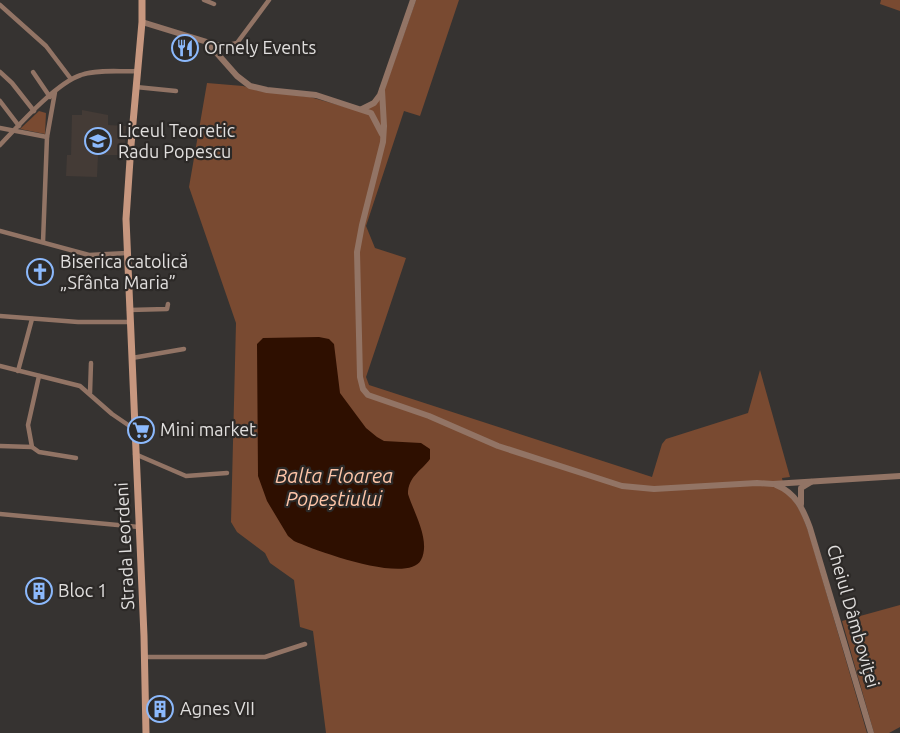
<svg xmlns="http://www.w3.org/2000/svg" width="900" height="733" font-family="Ubuntu,sans-serif">
<rect width="100%" height="100%" fill="#363331"/>
<polygon fill="#443b36" points="82,110 108,115 108,125 126,126 124,155 98,155 97,177 66,176 67,155 71,155 72,115 82,115"/>
<g fill="#794a31">
<path d="M416 0H459L420 116 404 111 366 226 375 248 406 258 366 377 369 385 652 477 662 444 666 439 748 413 760 370 790 477 782 478 785 492C798 502 803 518 809 533L867 733H326L313 631 300 627 294 580 270 563 265 553 237 532 231 522 236 323 189 187 207 83 243 86 259 91 310 97 356 110 367 106 385 88Z"/>
<polygon points="881,0 900,0 900,11 880,4"/>
<polygon points="39,111 46,113 45,134 20,129"/>
<polygon points="900,605 900,727 889,733 874,733 842,621"/>
</g>
<path fill="#2e0f00" d="M319 337 329 339 334 344 340 393 366 428 377 437 384 441 421 443 430 449V459C421 471 408 477 408 494 414 513 431 541 421 560 408 585 314 550 294 541L288 536 267 501 258 476 257 344 263 338Z"/>
<g fill="none" stroke-linecap="round" stroke-linejoin="round">
<g stroke="#927465" stroke-width="4.5">
<polyline points="204,0 214,4"/>
<polyline points="0,5 46,46 71,79"/>
<polyline points="207,42 224,46 237,43 269,0"/>
<polyline points="0,72 12,83 34,111"/>
<polyline points="33,72 50,97"/>
<polyline points="136,87 176,91"/>
<polyline points="0,101 19,126"/>
<polyline points="0,128 47,137"/>
<path d="M0 145C18 126 56 83 81 75 98 69 120 72 137 71"/>
<polyline points="0,231 89,255 127,253"/>
<polyline points="43,242 47,137 55,92"/>
<polyline points="129,310 167,309 168,304"/>
<polyline points="0,316 78,322 130,322"/>
<polyline points="132,358 184,349"/>
<polyline points="0,366 80,386 112,414 134,429"/>
<polyline points="18,371 32,319"/>
<polyline points="39,376 28,425 32,447 39,452 76,458"/>
<polyline points="90,393 91,363"/>
<polyline points="0,446 32,447"/>
<polyline points="135,454 186,476 227,473"/>
<polyline points="0,514 139,527"/>
<polyline points="145,657 265,657 305,644"/>
</g>
<g stroke="#927465" stroke-width="6">
<polyline points="142,22 207,42 237,76 250,86 267,90 316,95 371,113 382,134"/>
<polyline points="382,90 384,126 383,142 362,225 357,252 360,377 363,389 368,395 429,416 498,446 622,486 654,489 757,483 773,484 900,476"/>
<polyline points="362,109 374,103 380,95 413,0"/>
<path d="M776 485C796 493 803 509 810 528L871 733"/>
<polyline points="801,504 801,488 811,482"/>
</g>
<polyline stroke="#c7977f" stroke-width="7" points="142,0 142,22 131,145 126,219 144,636 146,733"/>
</g>
<defs>
<symbol id="restaurant-ring" viewBox="-11 -11 22 22"><circle r="9.5" fill="#2c2927" stroke="#8cb9fc" stroke-width="1.5"/><path d="M-5-6h1v4h1v-4h1v4h1v-4h1v5L-1.5 .5V6h-2V.5L-5-1ZM5-6V6H3V1.5H1.5Q1.5-4 5-6Z" fill="#8cb9fc"/></symbol>
<symbol id="school-ring" viewBox="-11 -11 22 22"><circle r="9.5" fill="#2c2927" stroke="#8cb9fc" stroke-width="1.5"/><path d="M0-5L7-2L0 1L-7-2ZM-4 1L0 2.5L4 1V4Q0 6-4 4Z" fill="#8cb9fc"/></symbol>
<symbol id="church-ring" viewBox="-11 -11 22 22"><circle r="9.5" fill="#2c2927" stroke="#8cb9fc" stroke-width="1.5"/><path d="M-1.2-6h2.4v3.5h3.3v2.4h-3.3V6h-2.4V-.1h-3.3v-2.4h3.3Z" fill="#8cb9fc"/></symbol>
<symbol id="supermarket-ring" viewBox="-11 -11 22 22"><circle r="9.5" fill="#2c2927" stroke="#8cb9fc" stroke-width="1.5"/><path d="M-6-5.5h2.5l.6 2H6L4.5 2H-2.5L-4.4-4H-6ZM-1.5 3.2a1.3 1.3 0 1 0 .1 0ZM3 3.2a1.3 1.3 0 1 0 .1 0Z" fill="#8cb9fc"/></symbol>
<symbol id="building-ring" viewBox="-11 -11 22 22"><circle r="9.5" fill="#2c2927" stroke="#8cb9fc" stroke-width="1.5"/><path d="M-4-6H4V6H1V3H-1V6H-4ZM-2.5-4.3h1.7v1.8h-1.7ZM.8-4.3h1.7v1.8H.8ZM-2.5-1h1.7V.8h-1.7ZM.8-1h1.7V.8H.8Z" fill="#8cb9fc"/></symbol>
</defs>
<g fill-rule="evenodd">
<use href="#restaurant-ring" x="170" y="33" width="30" height="30"/>
<use href="#school-ring" x="83" y="126" width="30" height="30"/>
<use href="#church-ring" x="25" y="257" width="30" height="30"/>
<use href="#supermarket-ring" x="126" y="415" width="30" height="30"/>
<use href="#building-ring" x="24" y="576" width="30" height="30"/>
<use href="#building-ring" x="145" y="694" width="30" height="30"/>
</g>
<g text-anchor="middle" stroke-width="4.5" stroke-linejoin="round" paint-order="stroke">
<g font-size="18" fill="#e1dfde" stroke="#2c2927" text-anchor="start">
<text x="204" y="54">Ornely Events</text>
<text x="118" y="137">Liceul Teoretic<tspan x="118" dy="21">Radu Popescu</tspan></text>
<text x="60" y="268">Biserica catolică<tspan x="60" dy="21">„Sfânta Maria”</tspan></text>
<text x="160" y="436">Mini market</text>
<text x="58" y="597">Bloc 1</text>
<text x="180" y="715">Agnes VII</text>
</g>
<g font-size="18" fill="#e1dfde" stroke="#2c2927">
<text transform="translate(125 546) rotate(-93)" y="6">Strada Leordeni</text>
<text transform="translate(853 616) rotate(74)" y="6">Cheiul Dâmboviței</text>
</g>
<g font-size="20" font-style="italic" fill="#fec5a8" stroke="#2c2927">
<text x="334" y="483">Balta Floarea<tspan x="334" dy="23">Popeștiului</tspan></text>
</g>
</g>
</svg>
